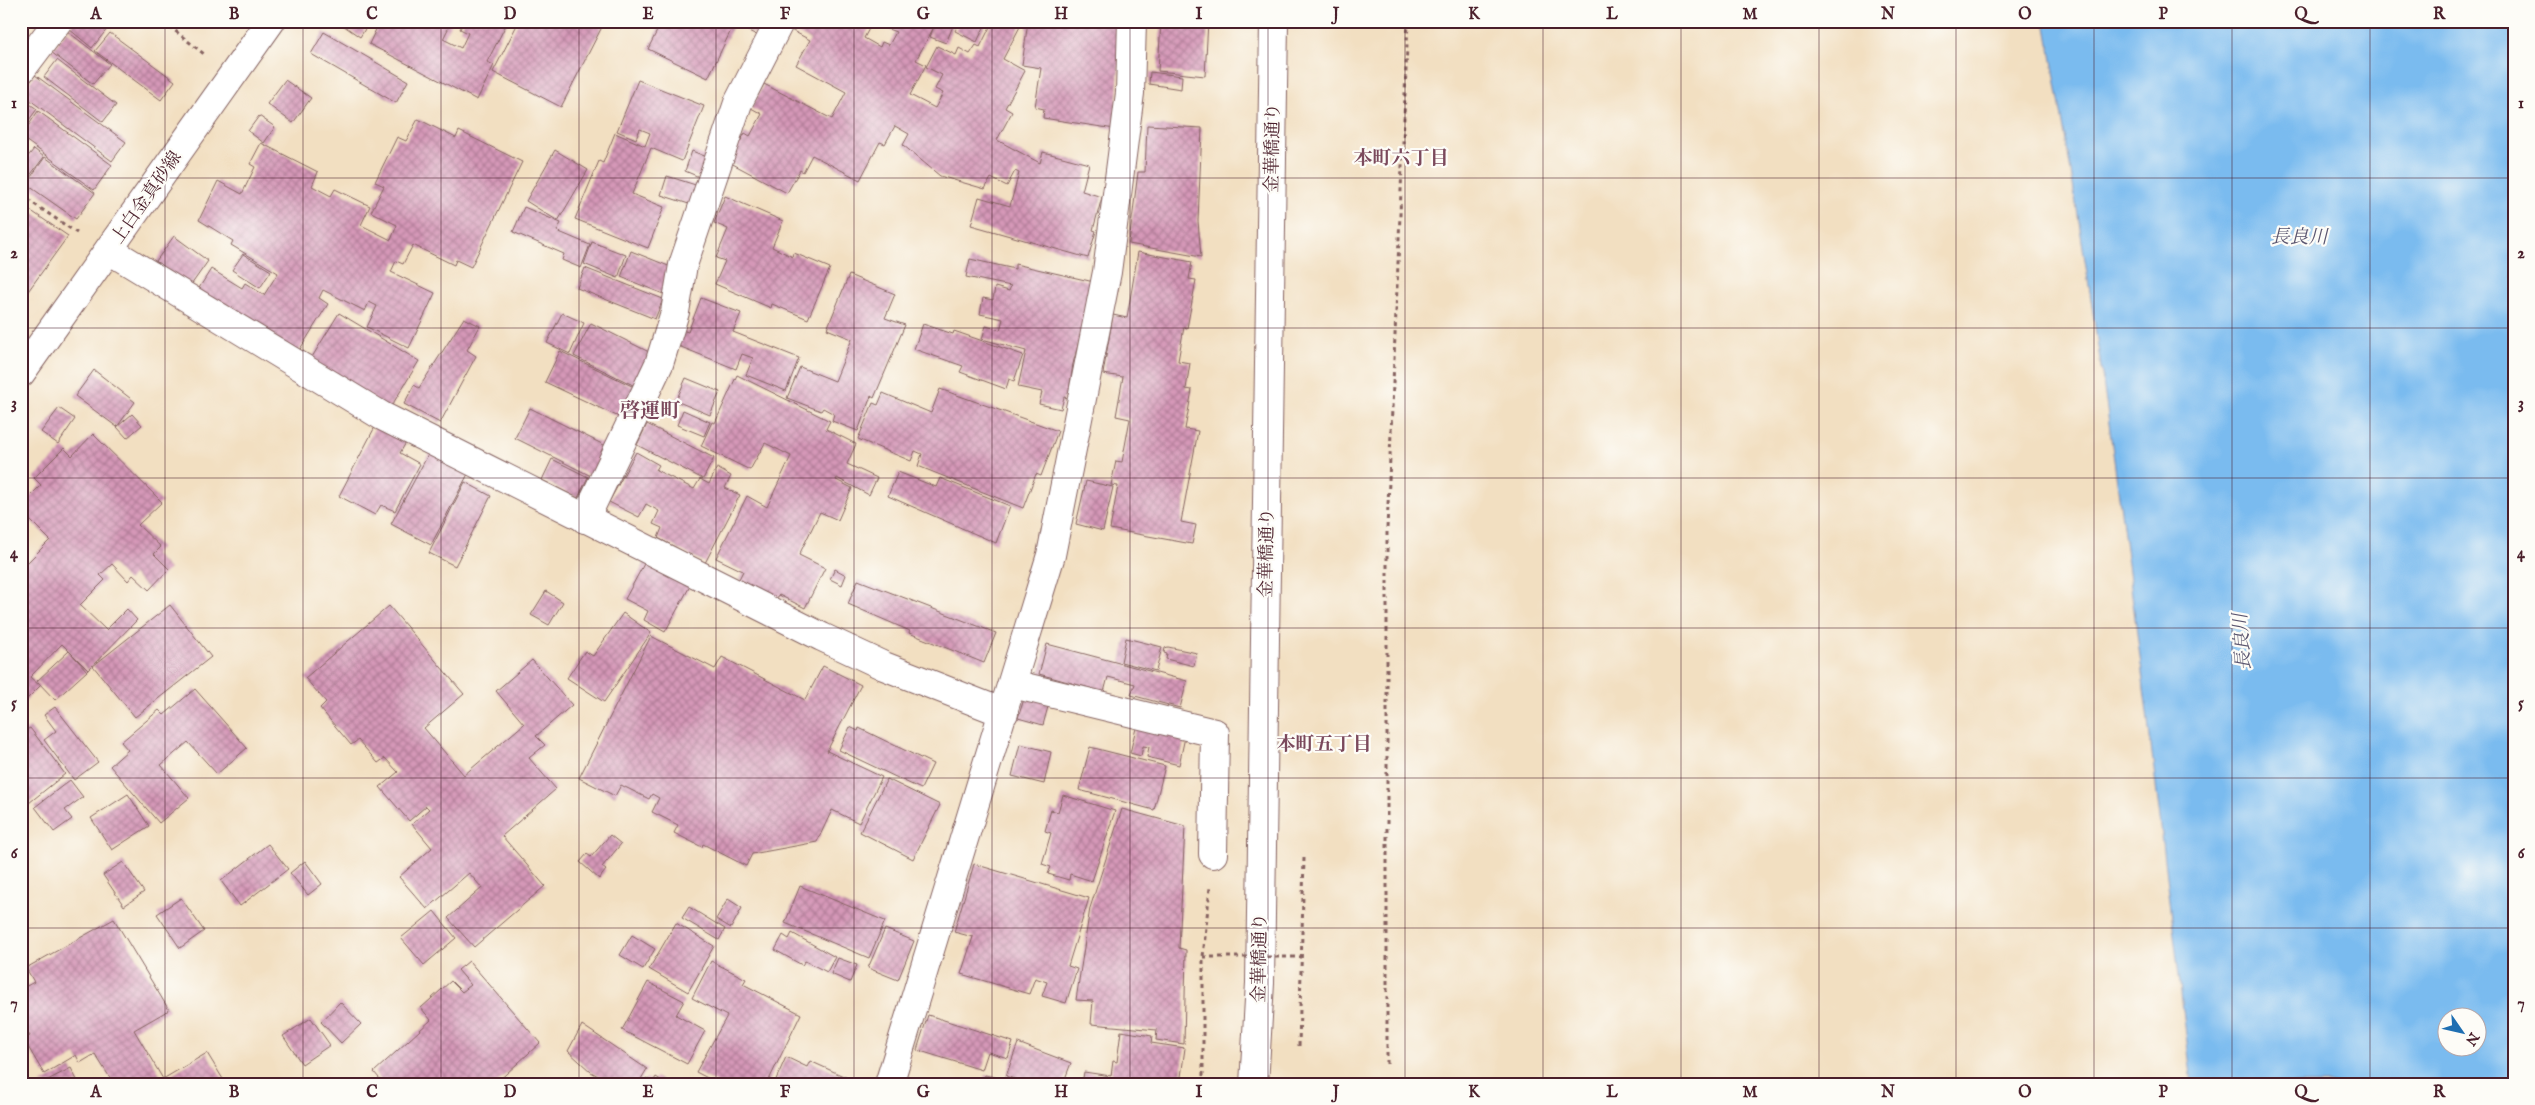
<svg xmlns="http://www.w3.org/2000/svg" width="2535" height="1105" font-family="'IM FELL English','Noto Serif JP',serif">
<defs>
<pattern id="building-cross-hatch" width="8" height="8" patternUnits="userSpaceOnUse" patternTransform="scale(1.25)"><rect width="8" height="8" fill="#d598b8"/><path d="M0 0l8 8M0 8l8-8" fill="none" stroke="#af7b96"/></pattern>
</defs>
<rect width="100%" height="100%" fill="#fdfcf7"/>
<filter id="ink" filterUnits="userSpaceOnUse"><feTurbulence type="fractalNoise" baseFrequency=".02" numOctaves="2"/><feDisplacementMap in="SourceGraphic" scale="10" xChannelSelector="R" yChannelSelector="G"/><feConvolveMatrix kernelMatrix="1 2 1 2 8 2 1 2 1" color-interpolation-filters="sRGB"/></filter>
<filter id="wash" filterUnits="userSpaceOnUse"><feTurbulence type="fractalNoise" baseFrequency=".0096" numOctaves="4" result="noise"/><feDisplacementMap in="SourceGraphic" scale="20" xChannelSelector="R" yChannelSelector="G"/><feGaussianBlur stdDeviation="1.12" result="paint"/><feColorMatrix in="noise" values="0 0 0 0 0 0 0 0 0 0 0 0 0 0 0 0 0 1.4 0 .05"/><feComposite in="paint" operator="in"/></filter>
<g filter="url(#wash)">
<rect width="100%" height="100%" fill="#f2dfc1"/>
<path fill="#7abbef" stroke="#626d8d" fill-rule="evenodd" d="M2045 21H2514V1084H2192C2149 729 2109 373 2045 21ZM2448 1018H2478V1048H2448Z"/>
<g id="blocks">
<g fill="url(#building-cross-hatch)" fill-rule="evenodd">
<polygon points="75,21 99,21 108,28 92,48 69,29"/>
<polygon points="337,21 370,21 360,37"/>
<polygon points="380,21 452,21 443,39 461,48 468,33 460,29 464,21 508,21 487,62 494,65 477,100 369,44"/>
<polygon points="519,21 605,21 561,107 493,72"/>
<polygon points="662,21 774,21 765,39 734,24 708,78 648,49"/>
<path d="M793 21H923L934 27 916 60 926 65 910 95 935 108 943 93 935 89 942 75 926 67 937 46 956 55 959 48 970 54 976 45 980 47 993 21H1023L1003 59 1025 71 1005 108 1012 112 997 140 1040 163 1043 152 1089 164 1082 191 1102 197 1093 230 1096 231 1088 258 971 225 979 197 1010 206 1019 173 1015 171 1007 186 991 178 985 189 940 176 903 145 909 134 895 126 885 144 880 142 860 180 812 155 803 172 800 170 787 193 729 162 745 133 750 136 762 114 751 108 764 84 832 119 846 92 796 65 810 40 789 29ZM872 23 896 32 889 45 882 42 880 47 864 38Z"/>
<polygon points="936,21 955,21 946,43 930,37"/>
<polygon points="960,21 987,21 977,42 955,31"/>
<polygon points="1028,21 1122,21 1115,129 1043,118 1044,109 1035,107 1041,68 1022,65"/>
<polygon points="1161,21 1208,21 1205,76 1158,71"/>
<polygon points="67,31 110,64 93,84 51,52"/>
<polygon points="324,32 408,81 396,103 311,54"/>
<polygon points="110,33 175,81 161,100 95,51"/>
<polygon points="57,60 116,105 103,122 44,77"/>
<polygon points="1150,72 1182,76 1181,89 1149,84"/>
<polygon points="35,75 126,142 112,161 22,94"/>
<polygon points="285,80 311,98 293,123 267,104"/>
<polygon points="638,80 704,106 682,161 651,148 632,194 664,207 648,248 575,219 599,161 603,163 615,133 645,146 650,133 640,129 636,139 617,131"/>
<polygon points="21,98 37,109 21,131"/>
<polygon points="38,111 112,165 94,190 21,137"/>
<polygon points="259,116 275,127 264,143 248,131"/>
<polygon points="418,119 456,138 459,131 522,162 471,267 456,260 454,265 413,245 403,264 396,261 391,272 435,293 409,348 367,327 377,306 369,302 365,311 323,290 319,298 328,304 297,354 196,293 211,269 242,288 245,283 264,295 278,273 231,245 233,241 199,220 218,181 242,194 255,167 250,164 261,143 318,172 312,186 331,196 335,189 370,206 361,225 391,240 397,225 371,212 384,186 375,182 397,137 406,141"/>
<polygon points="1147,125 1202,128 1198,221 1201,257 1129,244 1138,172 1145,172"/>
<polygon points="34,149 44,157 28,178 21,173 21,165"/>
<polygon points="555,150 588,170 558,221 526,201"/>
<polygon points="692,151 712,159 704,179 685,171"/>
<polygon points="45,157 95,193 76,219 26,184"/>
<polygon points="667,176 702,187 695,206 661,195"/>
<polygon points="725,196 783,221 772,247 793,257 794,253 830,268 808,319 772,304 771,308 715,284 725,261 716,258 728,229 714,223"/>
<polygon points="21,204 68,236 21,301"/>
<polygon points="524,207 561,223 557,231 590,245 581,268 562,260 564,254 513,232"/>
<polygon points="174,236 208,261 189,288 159,266 156,261"/>
<polygon points="592,242 626,255 618,278 584,264"/>
<polygon points="631,251 676,269 666,295 621,277"/>
<polygon points="1138,252 1192,262 1189,279 1196,280 1187,328 1184,327 1178,361 1190,363 1186,389 1192,390 1185,429 1198,431 1181,522 1196,525 1192,544 1110,529 1118,486 1111,485 1116,461 1122,462 1130,419 1116,416 1123,377 1103,374 1113,315 1127,318"/>
<polygon points="243,254 271,271 260,288 232,270"/>
<polygon points="970,259 1015,269 1015,264 1094,282 1073,364 1068,398 1064,397 1061,409 1039,404 1042,392 1018,387 1026,351 982,339 986,326 1000,330 1003,319 980,314 983,298 993,300 995,287 1009,291 1011,286 966,277"/>
<polygon points="585,268 663,299 655,319 577,288"/>
<polygon points="849,275 895,294 885,318 905,325 874,398 871,396 858,431 832,421 834,414 823,408 821,411 787,398 800,367 835,381 852,339 827,329"/>
<polygon points="701,298 741,313 733,332 799,358 786,391 746,375 753,358 742,354 736,369 676,345 682,330 688,332"/>
<polygon points="339,313 419,361 389,410 309,362"/>
<polygon points="562,313 584,323 570,354 547,343"/>
<polygon points="464,318 480,326 467,350 476,356 440,423 404,404 414,385 419,388"/>
<polygon points="591,323 651,353 635,386 574,356"/>
<polygon points="923,324 953,334 954,331 1023,355 1014,381 1009,379 1006,389 960,372 963,366 914,349"/>
<polygon points="560,351 636,388 621,418 545,382"/>
<polygon points="94,370 135,402 117,427 75,396"/>
<polygon points="737,375 830,421 826,429 856,444 847,464 877,478 869,495 837,478 836,480 852,488 838,520 820,512 799,555 825,568 805,608 779,595 776,599 739,579 743,571 716,558 747,496 767,507 791,456 765,443 750,470 701,446 712,422 715,423"/>
<polygon points="686,378 720,392 710,415 676,401"/>
<polygon points="940,389 1058,431 1041,476 1036,474 1023,508 918,466 922,454 915,451 911,461 858,439 873,403 878,405 883,393 931,413"/>
<polygon points="59,408 75,419 58,444 41,432"/>
<polygon points="530,408 606,446 591,476 515,438"/>
<polygon points="683,410 710,422 704,436 677,425"/>
<polygon points="132,414 142,425 127,438 117,427"/>
<polygon points="377,423 408,439 400,453 420,464 395,511 381,505 375,515 339,496"/>
<polygon points="647,424 714,458 703,479 637,445"/>
<polygon points="93,434 162,502 138,525 161,547 154,554 169,569 149,590 133,575 128,581 112,564 100,575 105,580 80,605 106,630 127,609 137,620 88,670 62,644 30,677 40,686 21,705 21,569 50,540 21,511 21,505 41,485 34,478 64,448 72,456"/>
<polygon points="430,451 469,472 431,545 391,524"/>
<polygon points="636,452 659,465 656,470 694,489 700,479 709,484 717,468 731,476 725,488 740,495 705,563 658,538 662,528 653,524 659,511 646,504 639,517 609,502"/>
<polygon points="552,459 588,477 578,498 542,480"/>
<polygon points="898,472 936,487 940,478 1010,506 996,543 888,496"/>
<polygon points="1086,481 1113,487 1103,531 1076,524"/>
<polygon points="465,482 491,496 455,566 429,553"/>
<polygon points="645,562 690,586 665,632 644,620 648,611 625,599"/>
<polygon points="835,569 846,575 842,585 830,579"/>
<polygon points="858,580 996,633 984,663 909,633 910,631 848,604"/>
<polygon points="546,591 563,602 549,625 531,615"/>
<polygon points="170,605 211,657 135,717 93,666"/>
<polygon points="389,606 464,694 424,728 464,775 524,724 496,691 532,660 572,705 536,736 545,745 529,758 556,789 502,836 545,886 474,947 448,918 482,888 469,873 427,909 399,877 432,848 412,824 429,809 426,806 409,821 380,787 398,772 385,758 378,763 358,740 351,745 320,708 326,702 305,678"/>
<polygon points="623,613 651,633 604,702 567,678 585,651 593,656"/>
<polygon points="651,636 715,669 722,657 805,700 823,666 861,685 827,751 882,777 859,823 832,810 817,842 752,854 746,866 703,844 702,847 674,833 678,825 652,812 659,798 652,794 649,799 621,785 615,796 579,778"/>
<polygon points="1126,638 1162,647 1156,671 1121,662"/>
<polygon points="1047,644 1187,681 1180,708 1131,695 1135,684 1108,677 1104,692 1039,674"/>
<polygon points="1168,647 1197,653 1194,666 1166,659 1167,654 1164,653 1165,648"/>
<polygon points="69,651 87,671 55,700 37,681"/>
<polygon points="195,689 247,748 217,774 188,742 161,765 189,798 159,823 110,766 128,750 121,742 159,710 164,715"/>
<polygon points="1025,696 1049,703 1043,725 1018,718"/>
<polygon points="55,707 98,762 74,780 44,740 56,731 44,715"/>
<polygon points="21,723 26,730 30,728 65,774 24,807 21,804"/>
<polygon points="850,727 858,731 859,728 933,764 921,789 839,750"/>
<polygon points="1136,728 1185,737 1179,765 1147,757 1149,747 1143,746 1141,756 1130,753"/>
<polygon points="1020,744 1051,752 1044,784 1012,776"/>
<polygon points="1090,747 1165,766 1154,810 1079,790"/>
<polygon points="887,779 940,805 913,859 860,832"/>
<polygon points="70,780 83,797 65,810 72,819 54,832 35,807"/>
<polygon points="128,794 149,826 112,850 91,818"/>
<polygon points="1063,795 1115,811 1092,881 1070,874 1069,880 1048,874 1051,867 1042,864 1051,833 1045,831 1051,810 1058,812"/>
<polygon points="1122,809 1185,826 1179,948 1186,950 1184,1044 1156,1040 1157,1030 1091,1024 1093,1001 1076,1000 1090,908"/>
<polygon points="610,835 621,844 602,867 606,870 599,879 580,862 587,854 591,857"/>
<polygon points="268,844 288,869 240,906 221,881"/>
<polygon points="305,861 322,884 308,895 290,873"/>
<polygon points="123,862 144,892 124,906 103,875"/>
<polygon points="974,864 1089,898 1068,966 1077,969 1066,1003 1042,996 1047,982 1035,978 1029,994 961,974 973,937 954,932"/>
<polygon points="800,886 885,921 869,958 785,923"/>
<polygon points="181,898 204,931 180,948 157,914"/>
<polygon points="728,899 742,908 731,928 716,919"/>
<polygon points="689,907 725,929 719,940 682,918"/>
<polygon points="434,911 456,938 424,965 401,938"/>
<polygon points="114,919 169,1010 134,1030 163,1079 207,1053 226,1084 114,1084 95,1054 80,1063 76,1055 44,1074 24,1040 30,1036 21,1021 21,1004 25,1002 21,997 21,989 34,982 26,968"/>
<polygon points="676,923 714,946 688,992 649,969"/>
<polygon points="885,929 914,941 898,980 868,968"/>
<polygon points="792,933 835,957 827,972 805,961 802,965 775,950 783,935 789,939"/>
<polygon points="632,935 655,949 643,969 620,955"/>
<polygon points="838,958 857,965 850,982 831,974"/>
<polygon points="469,961 540,1043 495,1084 384,1084 374,1072 431,1020 421,1008 451,981 462,992 471,985 458,970"/>
<polygon points="711,961 746,979 743,984 801,1014 767,1084 719,1084 696,1072 727,1016 692,998"/>
<polygon points="648,982 684,1001 676,1015 705,1031 687,1064 622,1030"/>
<polygon points="340,1002 361,1024 341,1043 321,1022"/>
<polygon points="928,1015 1013,1042 1008,1058 988,1052 982,1070 917,1050"/>
<polygon points="311,1018 330,1045 302,1064 283,1036"/>
<polygon points="582,1025 647,1069 638,1084 612,1084 591,1072 568,1051"/>
<polygon points="1121,1031 1152,1036 1151,1043 1185,1048 1180,1084 1082,1084 1084,1072 1111,1076 1113,1061 1117,1062"/>
<polygon points="1018,1043 1071,1063 1063,1084 1027,1084 1006,1076"/>
<polygon points="786,1057 807,1067 810,1061 861,1084 774,1084"/>
<polygon points="71,1068 79,1084 40,1084"/>
<polygon points="985,1075 1007,1080 1006,1084 983,1084"/>
<polygon points="656,1077 667,1084 643,1084 646,1078 653,1082"/>
</g>
</g>
</g>
<g filter="url(#ink)">
<use href="#blocks" fill-opacity="0" stroke="#856260" stroke-width="1"/>
<g fill="none" stroke-linecap="round" stroke-linejoin="round">
<defs>
<g id="minor">
<polyline points="21,70 58,21"/>
<polyline points="109,250 382,416 822,637 884,666 1004,713"/>
<polyline points="585,519 659,364 675,312 683,265 738,103 780,21"/>
<polyline points="1013,684 1215,733 1213,854"/>
<polyline points="889,1084 1051,555 1107,272 1130,93 1132,21"/>
<polyline points="1254,1084 1260,983 1274,21"/>
</g>
<polyline id="major" points="21,373 271,21"/>
</defs>
<use href="#minor" stroke="#856260" stroke-width="30"/>
<use href="#major" stroke="#856260" stroke-width="30"/>
<g stroke="#856260" stroke-width="3" stroke-dasharray="4 4" stroke-linecap="butt">
<polyline points="163,21 204,54"/>
<polyline points="21,195 77,233"/>
<polyline points="1299,1046 1304,858"/>
<polyline points="1387,1064 1387,529 1408,21"/>
<polyline points="1203,1084 1203,957 1210,887"/>
</g>
<use href="#minor" stroke="#fff" stroke-width="28"/>
<use href="#major" stroke="#fff" stroke-width="28"/>
<polyline stroke="#856260" stroke-width="3" stroke-dasharray="4 4" stroke-linecap="butt" points="1203,957 1301,957"/>
</g>
</g>
<path fill="none" stroke="#4a1f2b" stroke-width="1" stroke-opacity="0.55" d="M165 21V1084M303 21V1084M441 21V1084M579 21V1084M716 21V1084M854 21V1084M992 21V1084M1130 21V1084M1268 21V1084M1405 21V1084M1543 21V1084M1681 21V1084M1819 21V1084M1956 21V1084M2094 21V1084M2232 21V1084M2370 21V1084M21 178H2514M21 328H2514M21 478H2514M21 628H2514M21 778H2514M21 928H2514"/>
<g text-anchor="middle" stroke-width="4.5" stroke-linejoin="round" paint-order="stroke">
<g font-size="18" fill="#4a1f2b" stroke="#fdfcf7">
<text transform="translate(1272 148) rotate(-89)" y="6">金華橋通り</text>
<text transform="translate(146 197) rotate(-55)" y="6">上白金真砂線</text>
<text transform="translate(1266 553) rotate(-89)" y="6">金華橋通り</text>
<text transform="translate(1259 958) rotate(-89)" y="6">金華橋通り</text>
</g>
<g font-size="19" font-weight="bold" fill="#7b495c" stroke="#fdfcf7">
<text x="1401" y="164">本町六丁目</text>
<text x="1324" y="750">本町五丁目</text>
</g>
<g font-size="19" font-style="italic" fill="#5b5670" stroke="#fdfcf7">
<text x="2299" y="243">長良川</text>
<text transform="translate(2241 642) rotate(-94)" y="7">長良川</text>
</g>
<g font-size="20" font-weight="bold" fill="#7b495c" stroke="#fdfcf7">
<text x="650" y="417">啓運町</text>
</g>
</g>
<rect width="2535" height="1105" fill="none" stroke="#fdfcf7" stroke-width="55"/>
<g transform="translate(2462 1032) rotate(124)"><circle r="24" fill="#fdfcf7" stroke="#b5a4a5"/>
<path d="M0-4L9 19L0 12L-9 19Z" fill="#1f6fb2"/>
<text y="-8" font-size="14" font-weight="bold" text-anchor="middle" fill="#4a1f2b">N</text>
</g>
<rect x="28" y="28" width="2480" height="1050" fill="none" stroke="#4a1f2b" stroke-width="2"/>
<g font-size="16" text-anchor="middle" font-weight="bold" fill="#4a1f2b">
<text x="96" y="19">A</text>
<text x="234" y="19">B</text>
<text x="372" y="19">C</text>
<text x="510" y="19">D</text>
<text x="648" y="19">E</text>
<text x="785" y="19">F</text>
<text x="923" y="19">G</text>
<text x="1061" y="19">H</text>
<text x="1199" y="19">I</text>
<text x="1336" y="19">J</text>
<text x="1474" y="19">K</text>
<text x="1612" y="19">L</text>
<text x="1750" y="19">M</text>
<text x="1888" y="19">N</text>
<text x="2025" y="19">O</text>
<text x="2163" y="19">P</text>
<text x="2301" y="19">Q</text>
<text x="2439" y="19">R</text>
<text x="14" y="108">1</text>
<text x="2521" y="108">1</text>
<text x="14" y="258">2</text>
<text x="2521" y="258">2</text>
<text x="14" y="408">3</text>
<text x="2521" y="408">3</text>
<text x="14" y="558">4</text>
<text x="2521" y="558">4</text>
<text x="14" y="708">5</text>
<text x="2521" y="708">5</text>
<text x="14" y="858">6</text>
<text x="2521" y="858">6</text>
<text x="14" y="1008">7</text>
<text x="2521" y="1008">7</text>
<text x="96" y="1097">A</text>
<text x="234" y="1097">B</text>
<text x="372" y="1097">C</text>
<text x="510" y="1097">D</text>
<text x="648" y="1097">E</text>
<text x="785" y="1097">F</text>
<text x="923" y="1097">G</text>
<text x="1061" y="1097">H</text>
<text x="1199" y="1097">I</text>
<text x="1336" y="1097">J</text>
<text x="1474" y="1097">K</text>
<text x="1612" y="1097">L</text>
<text x="1750" y="1097">M</text>
<text x="1888" y="1097">N</text>
<text x="2025" y="1097">O</text>
<text x="2163" y="1097">P</text>
<text x="2301" y="1097">Q</text>
<text x="2439" y="1097">R</text>
</g>
</svg>
